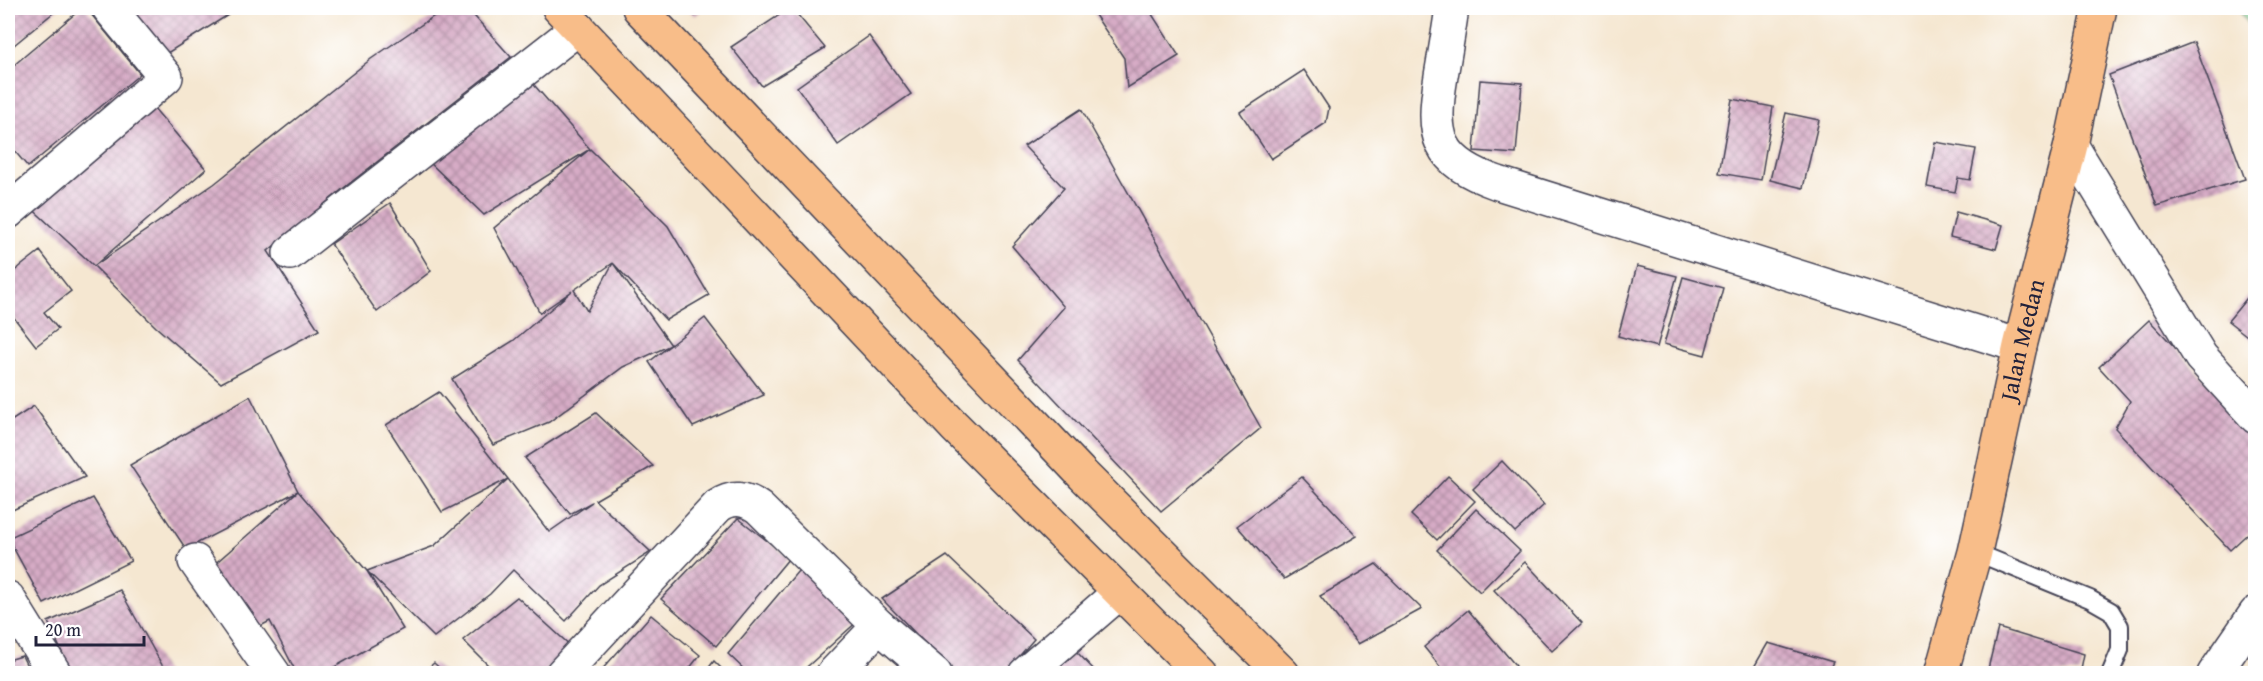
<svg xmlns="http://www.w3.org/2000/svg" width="2263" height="681" font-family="'Gentium Book Plus',serif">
<defs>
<pattern id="building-cross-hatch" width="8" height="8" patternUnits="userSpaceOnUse" patternTransform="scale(1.5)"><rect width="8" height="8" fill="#d7acc6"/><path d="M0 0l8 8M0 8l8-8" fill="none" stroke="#ae8ca2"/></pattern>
</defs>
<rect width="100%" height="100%" fill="#fff"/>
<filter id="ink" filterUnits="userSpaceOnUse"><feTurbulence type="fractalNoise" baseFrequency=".0167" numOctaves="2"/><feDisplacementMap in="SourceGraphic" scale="12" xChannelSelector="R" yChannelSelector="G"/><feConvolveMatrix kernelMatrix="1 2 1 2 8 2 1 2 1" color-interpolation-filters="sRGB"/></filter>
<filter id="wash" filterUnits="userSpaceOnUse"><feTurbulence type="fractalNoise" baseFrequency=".008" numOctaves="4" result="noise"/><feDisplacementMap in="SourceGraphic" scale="24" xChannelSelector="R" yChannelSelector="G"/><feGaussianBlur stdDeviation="1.35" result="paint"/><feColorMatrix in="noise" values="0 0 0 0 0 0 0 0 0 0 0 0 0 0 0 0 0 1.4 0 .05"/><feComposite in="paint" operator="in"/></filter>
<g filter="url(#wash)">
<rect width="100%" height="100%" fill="#f5e7d1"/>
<polygon fill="#88da9a" stroke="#557e6a" stroke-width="1.5" points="2239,8 2255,8 2255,38"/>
<g id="blocks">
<g fill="url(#building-cross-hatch)" fill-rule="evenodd">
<polygon points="8,8 59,8 8,50"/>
<polygon points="82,8 86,8 140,74 28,167 8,143 8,70"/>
<polygon points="121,8 221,8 228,15 164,55"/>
<polygon points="446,8 467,8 511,57 345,187 268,251 319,330 221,383 156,327 94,266 214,184 371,59"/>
<polygon points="686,8 704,8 695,16"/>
<polygon points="790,8 792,8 825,48 762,86 731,47"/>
<polygon points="1100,8 1148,8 1179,56 1127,88 1124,58 1093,12"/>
<polygon points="869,36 911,94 838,145 797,87"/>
<polygon points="2194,42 2245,179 2157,206 2109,75"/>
<polygon points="1304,70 1329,108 1326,123 1271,159 1240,112"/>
<path d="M528 78 590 149 668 226 709 295 666 320 613 263 671 345 623 367 549 422 493 445 452 379 513 341 572 291 540 313 494 228 590 149 484 215 424 157ZM613 263 587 311 574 290Z"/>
<polygon points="1480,80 1522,83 1516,154 1474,151"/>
<polygon points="1732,99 1773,107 1761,180 1719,173"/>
<polygon points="147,100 206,169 94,266 25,202"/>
<polygon points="1081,109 1261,428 1161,511 1018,360 1064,307 1012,246 1064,188 1024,146"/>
<polygon points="1786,113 1819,120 1803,188 1770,180"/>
<polygon points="1935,142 1976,149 1970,180 1958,178 1955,192 1927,187"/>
<polygon points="390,203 431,271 377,312 331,244"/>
<polygon points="1956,212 2003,225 1996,249 1950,237"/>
<polygon points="40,251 71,291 44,312 58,329 36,346 8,310 8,276"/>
<polygon points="1637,266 1677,276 1657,347 1618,336"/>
<polygon points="1683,277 1723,288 1705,355 1664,344"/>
<polygon points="2256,287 2256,343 2228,321"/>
<polygon points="705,318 764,395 693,427 649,362"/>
<polygon points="2149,320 2256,433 2256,526 2230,550 2115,428 2130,401 2099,367"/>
<polygon points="439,392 508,479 549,532 592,502 570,514 525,458 596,413 653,466 595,500 651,552 599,585 566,621 513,570 490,594 434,637 367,571 403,629 322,674 297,674 270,621 251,631 210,568 298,491 186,549 130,465 250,396 298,491 367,571 434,546 508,479 442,512 386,425"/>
<polygon points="34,406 85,477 8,512 8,423"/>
<polygon points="1502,461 1544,505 1515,532 1473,489"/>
<polygon points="1448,476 1475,501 1437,540 1411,515"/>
<polygon points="1302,477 1357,536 1284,579 1237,526"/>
<polygon points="93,498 131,561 44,604 8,538"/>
<polygon points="1476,509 1520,551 1480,592 1437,550"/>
<polygon points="738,518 789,558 716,646 661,599"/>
<polygon points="947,556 1034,639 1004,674 955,674 882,599"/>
<polygon points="1525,562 1582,623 1552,651 1494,590"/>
<polygon points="804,564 860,619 799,674 749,674 728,654"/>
<polygon points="1376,564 1422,609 1358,644 1320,596"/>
<polygon points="120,590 167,674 72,674 48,622"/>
<polygon points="517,597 573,648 542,674 497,674 463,640"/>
<polygon points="1468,610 1516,666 1507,674 1446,674 1424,647"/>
<polygon points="651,615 700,655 685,674 598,674"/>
<polygon points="1998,628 2084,654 2080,674 1987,673"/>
<polygon points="1768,643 1833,662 1827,674 1750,674"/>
<polygon points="1075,650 1098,674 1051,674"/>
<polygon points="22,656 31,674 8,674 8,660"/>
<polygon points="714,661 727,674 704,674"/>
<polygon points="434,663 446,674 421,674"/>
</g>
</g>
</g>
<g filter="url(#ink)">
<use href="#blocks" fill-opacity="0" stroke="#424052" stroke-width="1.5"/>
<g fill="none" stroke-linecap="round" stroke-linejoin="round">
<defs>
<polyline id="service" points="1975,552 2090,599 2111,611 2120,626 2120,650 2110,674"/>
<g id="minor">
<path d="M1452 8C1449 30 1445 53 1441 76 1431 136 1436 162 1498 183L2020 346"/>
<polyline points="2071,145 2201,357 2256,417"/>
<polyline points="8,212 166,77 109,8"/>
<polyline points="290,253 578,28"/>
<polyline points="195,561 274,674"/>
<polyline points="8,598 55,674"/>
<path d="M562 674 718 506C732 496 746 498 759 508L879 626 935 674"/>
<polyline points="833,674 879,626"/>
<polyline points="1025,674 1120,592"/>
<polyline points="2214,674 2256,613"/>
</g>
<g id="primary">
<path id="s1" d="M1941 674 1975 552 2020 346 2071 145 2100 8"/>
</g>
<g id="trunk">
<polyline points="559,8 954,426 1202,674"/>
<polyline points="639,8 1083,475 1283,674"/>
</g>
</defs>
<use href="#service" stroke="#424052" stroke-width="20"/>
<use href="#minor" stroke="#424052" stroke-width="36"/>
<use href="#primary" stroke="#424052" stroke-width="36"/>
<use href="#trunk" stroke="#424052" stroke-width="36"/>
<use href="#service" stroke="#fff" stroke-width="16"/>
<use href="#minor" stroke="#fff" stroke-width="33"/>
<use href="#primary" stroke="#f8bd89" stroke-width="33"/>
<use href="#trunk" stroke="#f8bd89" stroke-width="33"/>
</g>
</g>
<g text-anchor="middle" stroke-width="4.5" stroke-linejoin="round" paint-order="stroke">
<g font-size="24" fill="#22223b" stroke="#fff">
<text dy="8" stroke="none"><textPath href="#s1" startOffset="344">Jalan Medan</textPath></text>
</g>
</g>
<rect width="2263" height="681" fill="none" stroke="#fff" stroke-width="30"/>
<path d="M36 636v9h108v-9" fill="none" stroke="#22223b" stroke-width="3"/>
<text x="45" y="636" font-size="18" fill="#22223b" stroke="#ffffff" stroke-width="4.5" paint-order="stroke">20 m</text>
</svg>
